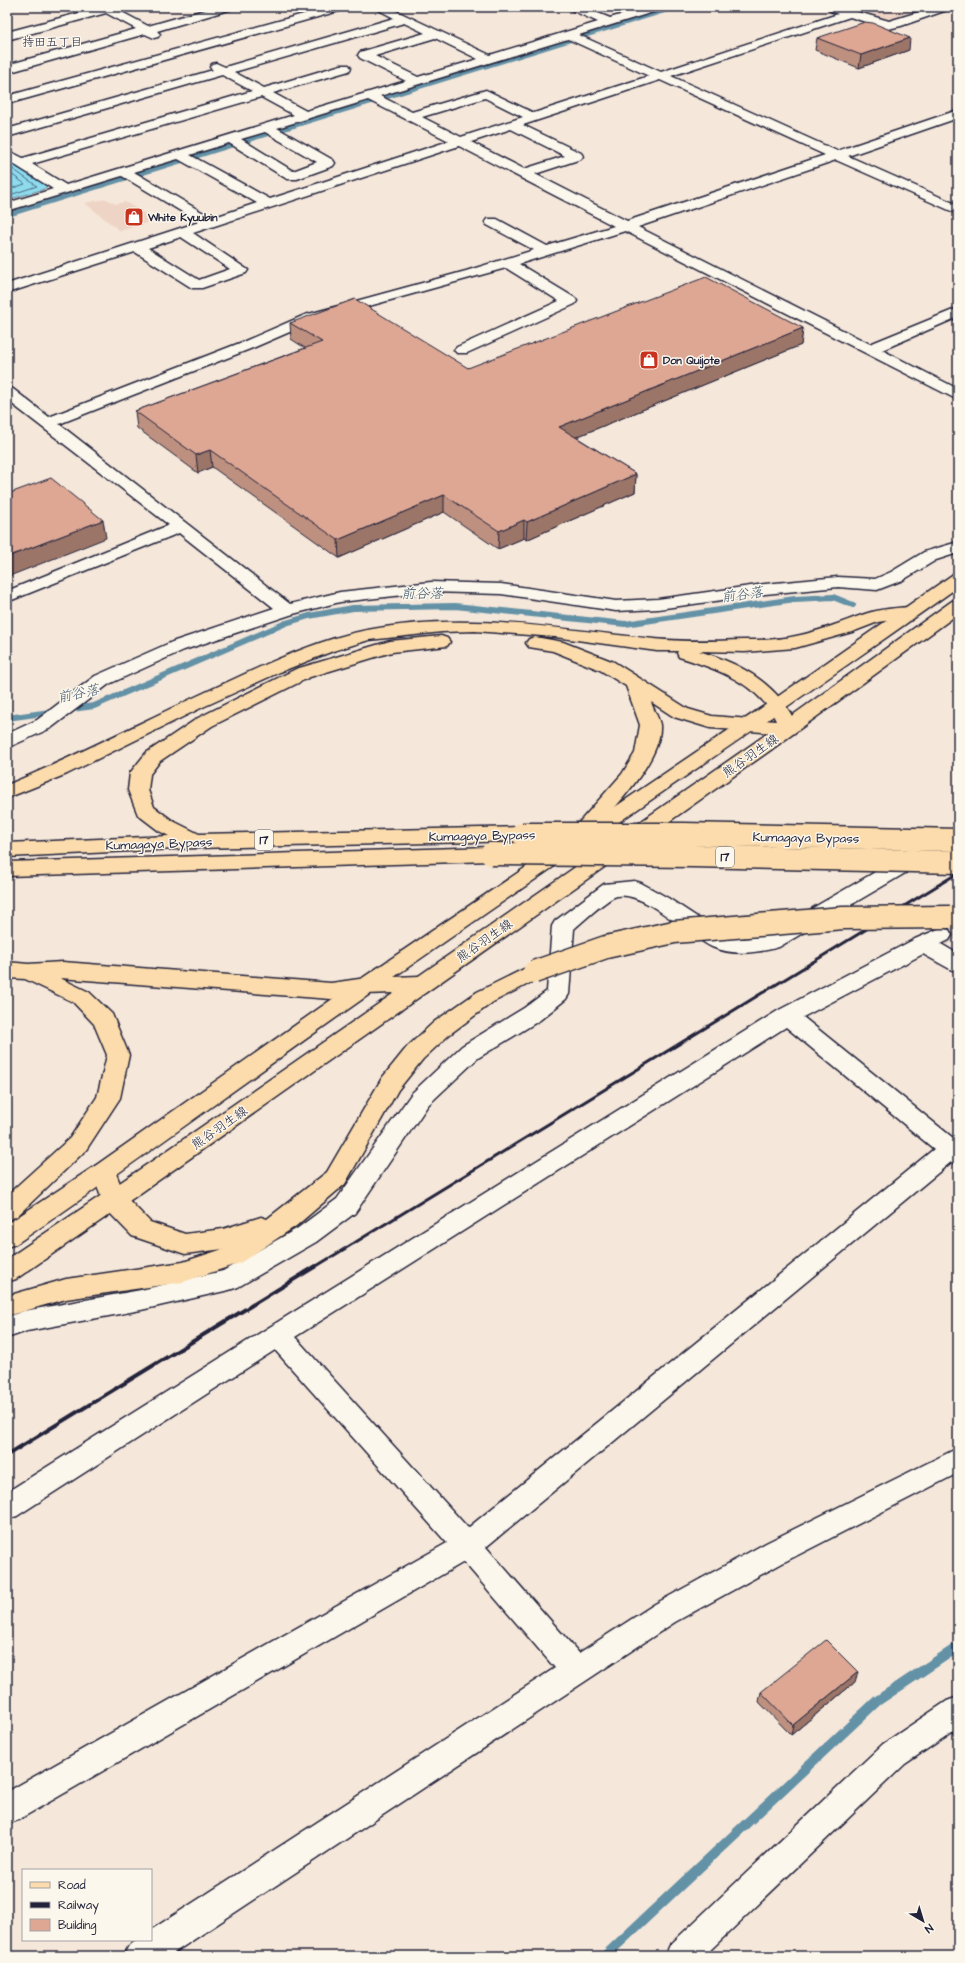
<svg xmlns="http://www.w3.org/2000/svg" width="965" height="1963" font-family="'Architects Daughter','Klee One',sans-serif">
<rect width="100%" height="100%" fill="#f5e7da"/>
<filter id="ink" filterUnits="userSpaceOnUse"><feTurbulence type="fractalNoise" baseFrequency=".025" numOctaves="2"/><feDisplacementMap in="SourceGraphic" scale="8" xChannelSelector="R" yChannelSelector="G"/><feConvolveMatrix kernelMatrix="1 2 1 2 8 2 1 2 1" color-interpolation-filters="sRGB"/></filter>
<g filter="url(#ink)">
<g fill="#eed4c5">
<polygon points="841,7 929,7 890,20 879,20"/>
<polygon points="106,199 116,204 125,202 156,220 120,231 85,203"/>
</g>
<polygon fill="#8edbee" stroke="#6391a6" points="7,160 47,186 44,189 7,200"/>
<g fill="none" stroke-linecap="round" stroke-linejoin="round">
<g stroke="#4d6c83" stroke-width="1">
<polyline points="7,165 37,186 7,196"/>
<polyline points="7,171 25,184 7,190"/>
</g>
<polyline stroke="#6391a6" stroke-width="4.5" points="7,215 676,7"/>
<polyline stroke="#6391a6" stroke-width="6" points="7,718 94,706 286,623 309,616 353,608 455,606 625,624 795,599 833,597 853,605"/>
<polyline stroke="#6391a6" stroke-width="10" points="605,1956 877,1701 958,1647"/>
<polyline stroke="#cbc0ba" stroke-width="22" stroke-dasharray="22 11" stroke-linecap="butt" points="941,935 958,925"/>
<defs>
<g id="minor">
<polygon points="7,7 14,7 8,10"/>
<polygon points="97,7 122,7 118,10 148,26 215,7 234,7 232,9 157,31 160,34 158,37 154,38 145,34 7,73 7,65 136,29 106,13 7,40 7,32 98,8"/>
<polygon points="329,7 348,7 346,9 7,104 7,96"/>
<path d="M373 7H388L490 55 598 22 569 9 567 7H583L610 18 647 7H665L663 9 579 35 661 72 838 14 831 11 829 9 831 7H841L889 21 935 7H952L950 9 901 26 888 29 850 17 671 76 837 151 958 110V118L848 156 958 205V214L836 160 638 227 870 344 958 308V317L882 350 958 389V400L625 231 519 264 575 298 577 301 575 304 467 353H457L454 350 457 347 559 301 506 268 315 321 255 347 59 424 290 604 340 592 431 582 501 584 616 601 658 599 765 584 838 577 875 579 891 572 924 552 958 542V553L936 560 903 580 877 590 838 587 765 594 658 609 616 611 501 594 431 592 340 602 293 614 184 650 109 684 51 728 7 748V734L37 720 95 676 172 642 274 608 179 533 7 602V591L169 525 7 400V387L13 389 49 417 245 341 305 315 466 271 534 250 487 225 485 222 487 219H497L547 246 614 226 459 146 193 233 248 270 246 273 202 288H192L135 252 7 293V284L199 222 122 176 7 211V203L53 189 7 160V150L23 158 252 91 222 75 7 137V129L213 70 210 67 212 64 216 63 225 67 394 18ZM404 23 425 33 360 52 358 55 360 58 406 81 306 111 273 93 349 71 351 68 349 65H341L264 88 234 72ZM435 38 478 59 418 77 375 56ZM568 39 649 76 534 113 486 90 412 112 380 96ZM660 80 825 155 627 221 535 174 581 159 583 156 581 153 523 125ZM261 97 294 115 66 185 32 164ZM485 98 523 117 461 137 422 117ZM368 100 449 141 270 199 190 155 229 143 287 179H297L333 166 335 163 333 160 277 128ZM511 129 565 156 524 169 471 142ZM265 132 317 162 293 171 241 139ZM178 159 257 203 212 218 134 172ZM181 237 230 269 199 280 148 248Z"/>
<path d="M917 850 924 852 927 857 924 862 779 947C758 953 733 956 712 947 689 936 643 890 617 896 609 897 582 922 574 929L569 994 566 999 540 1020 478 1058 428 1105 355 1213 316 1242 238 1287 229 1290 141 1310 27 1331 7 1338V1317L24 1311 141 1290 223 1271 298 1228 337 1199 412 1093 462 1046 524 1008 547 991 552 926 555 921 604 884 634 881 641 883 668 898 726 936 744 939 766 935 910 852Z"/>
<path d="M941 928 949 930 952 935 949 940 941 944 958 954V972L950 969 923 954 803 1017 958 1142V1164L951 1162 486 1547 579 1653 655 1604 766 1543 958 1448V1473L786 1561 675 1622 169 1956H124C131 1939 134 1940 151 1940V1930L555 1668 464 1562 18 1820 7 1824V1792L447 1543 275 1350 17 1516 7 1519V1492L268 1328 779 1010 915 939ZM786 1027 934 1149 468 1528 295 1337Z"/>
<polygon points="958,1697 958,1728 905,1764 704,1956 665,1956 670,1945 883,1744 947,1701"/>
</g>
<g id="major">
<path d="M958 574V587C765 724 568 855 374 991 254 1075 137 1162 16 1244L7 1247V1224L95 1166 358 981 770 702 952 575Z"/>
<polygon points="958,600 958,614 768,752 122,1206 16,1279 7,1282 7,1259 158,1157 754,743 952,601"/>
</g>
<g id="highway">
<path d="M910 607 916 608 919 612 916 616 878 622 852 632 795 648 745 652 699 651C742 664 780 685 798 728L795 732 788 734 710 728 674 717 651 702C653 709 659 718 660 725 663 763 601 822 576 850L569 852 562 850 559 845 622 774 635 753 640 725 626 686 600 670 553 651 529 647 526 643 529 639 535 637 563 642 614 662 688 709 712 716 776 721C760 684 715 668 679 657L677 653 678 651H657L555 637 475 631 442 632 369 640 333 651 280 672 203 707 67 774 7 798V785C84 753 158 713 234 679 277 659 321 639 367 630 465 611 557 629 654 639 683 642 715 641 744 640 761 640 780 640 796 636 821 631 844 621 868 613 881 609 896 608 910 607Z"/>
<polygon points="441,636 447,638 450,642 447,646 392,652 310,677 212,726 160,761 150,774 148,790 154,807 173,821 199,834 522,827 529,829 532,834 529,839 522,841 196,848 7,857 7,843 169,836 159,831 138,815 128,790 130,773 146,753 198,718 296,669 390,641"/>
<polygon points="491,847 498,849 501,854 498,859 491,861 7,876 7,862"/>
<polygon points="7,962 28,964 63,962 331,983 366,978 420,976 428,979 431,984 428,989 420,992 366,994 331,999 60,978 89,992 112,1014 129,1055 120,1098 86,1150 16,1217 7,1219 7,1195 70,1138 97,1097 107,1055 94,1024 73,1002 25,979 7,978"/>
<polygon points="534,964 542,967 545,972 542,977 493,1002 450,1034 423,1059 398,1090 345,1184 296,1226 240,1263 183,1282 66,1299 7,1316 7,1296 66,1279 183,1262 223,1249 185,1254 132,1236 105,1208 92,1172 95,1166 104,1163 113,1166 125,1196 150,1222 185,1234 223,1229 261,1217 267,1219 327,1172 382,1078 407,1047 434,1022 477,992"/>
</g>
</defs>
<use href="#minor" stroke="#22223b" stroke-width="3"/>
<use href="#major" stroke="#22223b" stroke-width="3"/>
<use href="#highway" stroke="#22223b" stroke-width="3"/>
<use href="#minor" fill="#fbf7ec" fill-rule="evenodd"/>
<use href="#major" fill="#fcdcac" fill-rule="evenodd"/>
<use href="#highway" fill="#fcdcac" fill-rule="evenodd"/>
<polyline stroke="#22223b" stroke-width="3" points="315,1267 958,873"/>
<polyline stroke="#22223b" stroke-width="4" points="7,1455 316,1266"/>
<defs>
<g id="highway-bridge">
<polyline points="522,834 684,834 958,840"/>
<polyline points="491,854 693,856 958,862"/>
<polyline points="534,972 606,947 674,932 843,918 950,917"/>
</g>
</defs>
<use href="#highway-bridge" stroke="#22223b" stroke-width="25" stroke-linecap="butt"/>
<use href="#highway-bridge" stroke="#fcdcac" stroke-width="22"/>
</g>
<g fill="#be907f" stroke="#22223b">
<polygon points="817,38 909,50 859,68 815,50"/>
<polygon points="290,323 468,368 803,328 801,345 576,437 636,474 635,492 526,540 524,538 498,549 444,512 339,558 212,467 198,473 137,428 135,411 305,348 291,339"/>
<polygon points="855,1682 791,1735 759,1702 761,1692"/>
</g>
<g fill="#9b7568" stroke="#22223b">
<polygon points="910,38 909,50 859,68 861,55"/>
<polygon points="803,328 801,345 559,444 559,427"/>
<polygon points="210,450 212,467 198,473 196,455"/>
<polygon points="636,474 635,492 526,540 527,522"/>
<polygon points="444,495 444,512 339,558 338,540"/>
<polygon points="103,520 106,538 7,577 7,557"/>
<polygon points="524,520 524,538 498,549 499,531"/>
<polygon points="858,1672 855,1682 791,1735 793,1725"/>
</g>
<g fill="#dda794" stroke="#22223b">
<polygon points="865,22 873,23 910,38 861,55 817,38"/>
<polygon points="706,277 803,328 559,427 636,474 527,522 524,520 499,531 444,495 338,540 210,450 196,455 135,411 322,342 290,323 355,299 468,368"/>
<polygon points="51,478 103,520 7,557 7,490 10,493"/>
<polygon points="826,1640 858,1672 793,1725 761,1692"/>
</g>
</g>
<defs>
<symbol id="shop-square" viewBox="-11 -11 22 22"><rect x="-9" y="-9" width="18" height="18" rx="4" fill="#c8321e" stroke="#fbf7ec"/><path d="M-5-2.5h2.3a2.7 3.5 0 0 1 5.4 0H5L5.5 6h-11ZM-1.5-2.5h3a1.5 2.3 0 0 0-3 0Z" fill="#fff"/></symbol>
</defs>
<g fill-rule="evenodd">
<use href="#shop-square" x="123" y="206" width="22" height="22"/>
<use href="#shop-square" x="638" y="349" width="22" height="22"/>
</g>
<g text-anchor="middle" stroke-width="3" stroke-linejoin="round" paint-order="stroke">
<g font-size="11" font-weight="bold" fill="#22223b" stroke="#fbf7ec" text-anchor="start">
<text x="148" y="221">White Kyuubin</text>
<text x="663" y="364">Don Quijote</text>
</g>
<g font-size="12" fill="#22223b" stroke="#fbf7ec">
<text x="52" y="46">持田五丁目</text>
</g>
<g fill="#fbf7ec" stroke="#636270" stroke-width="1">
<rect x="255" y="830" width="18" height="20" rx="3"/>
<rect x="716" y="847" width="18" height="20" rx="3"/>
</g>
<g font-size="12" font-weight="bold" fill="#22223b">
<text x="264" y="844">17</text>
<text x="725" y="861">17</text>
</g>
<g font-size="13" fill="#22223b" stroke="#fbf7ec">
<text transform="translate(750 755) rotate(-35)" y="5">熊谷羽生線</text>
<text transform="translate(482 835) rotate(-1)" y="5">Kumagaya Bypass</text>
<text transform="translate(806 837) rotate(1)" y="5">Kumagaya Bypass</text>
<text transform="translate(159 843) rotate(-2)" y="5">Kumagaya Bypass</text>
<text transform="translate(484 940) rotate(-35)" y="5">熊谷羽生線</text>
<text transform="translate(219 1127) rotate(-35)" y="5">熊谷羽生線</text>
</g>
<g font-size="14" font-style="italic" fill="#425a71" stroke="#fbf7ec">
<text transform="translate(422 593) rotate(-1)" y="5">前谷落</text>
<text transform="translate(742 594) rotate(-8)" y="5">前谷落</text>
<text transform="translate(78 693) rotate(-12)" y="5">前谷落</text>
</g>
</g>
<rect width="965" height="1963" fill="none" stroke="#fbf7ec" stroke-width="24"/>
<rect x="12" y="12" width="941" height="1939" fill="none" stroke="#22223b" stroke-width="1.5" filter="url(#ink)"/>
<rect x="22" y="1869" width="130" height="72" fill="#fbf7ec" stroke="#a4a2a5"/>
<rect x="30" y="1882" width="20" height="6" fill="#fcdcac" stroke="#a4a2a5"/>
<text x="58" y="1889" font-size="12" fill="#22223b">Road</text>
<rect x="30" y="1902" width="20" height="6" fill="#22223b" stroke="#a4a2a5"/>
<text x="58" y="1909" font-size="12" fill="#22223b">Railway</text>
<rect x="30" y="1919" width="20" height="12" fill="#dda794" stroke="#a4a2a5"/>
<text x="58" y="1929" font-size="12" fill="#22223b">Building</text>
<g transform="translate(923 1921) rotate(142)" stroke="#fbf7ec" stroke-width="3" paint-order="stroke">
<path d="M0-3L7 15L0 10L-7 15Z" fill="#22223b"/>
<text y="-6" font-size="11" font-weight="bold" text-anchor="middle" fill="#22223b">N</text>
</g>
</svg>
